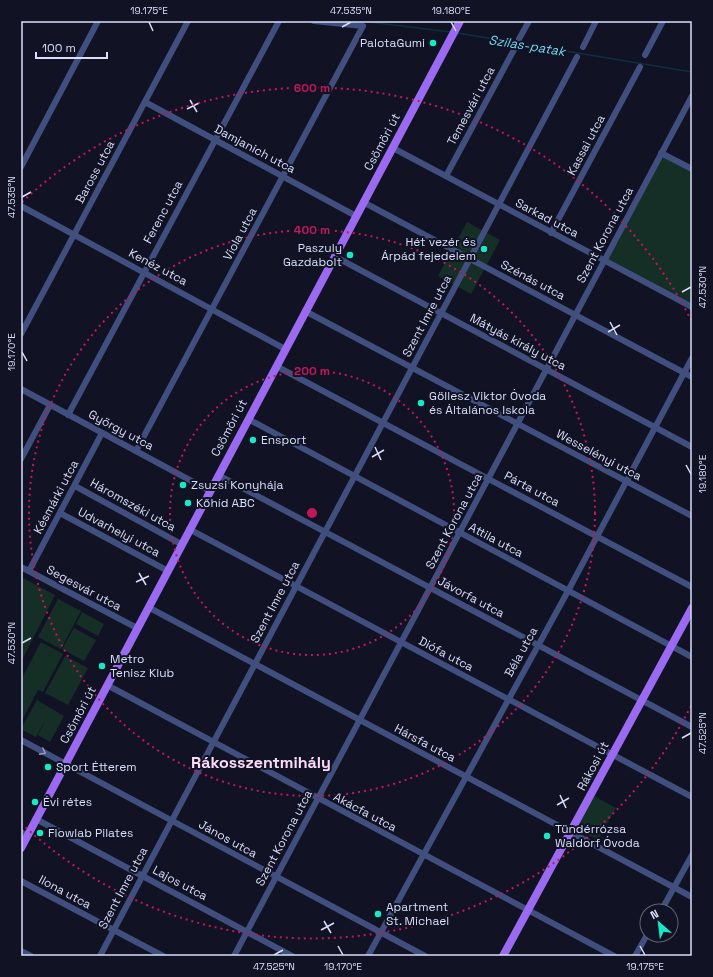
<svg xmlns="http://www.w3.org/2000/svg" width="713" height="977" font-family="'Space Grotesk',sans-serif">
<rect width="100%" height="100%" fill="#111324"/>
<g fill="#152e26">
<polygon points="661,153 692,169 692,307 604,261"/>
<polygon points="467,222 500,240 471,294 438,276"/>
<polygon points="21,577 55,595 21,662"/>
<polygon points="58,599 81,611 61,649 38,637"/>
<polygon points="82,612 104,624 98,636 76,624"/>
<polygon points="74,628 96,640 84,661 62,649"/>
<polygon points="41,642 63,654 43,692 38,690 21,722 21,680"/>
<polygon points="65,656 88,668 68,705 45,693"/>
<polygon points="37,700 64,716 50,742 38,735 46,719 36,737 21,729"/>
<polygon points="594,796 616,808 598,840 575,828"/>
</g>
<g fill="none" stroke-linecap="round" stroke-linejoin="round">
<g stroke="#0f2e3f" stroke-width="1.5">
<polyline points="361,21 451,32"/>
<polyline points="457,33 692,72"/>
</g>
<g stroke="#414f7f" stroke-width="6">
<polyline points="519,39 529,21"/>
<polyline points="583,47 596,21"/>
<polyline points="645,55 663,21"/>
<polyline points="145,102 356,216"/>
<polyline points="393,148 692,307"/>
<polyline points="661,153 692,169"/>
<polyline points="21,167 98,21"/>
<polyline points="446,176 516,46"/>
<polyline points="363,202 692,377"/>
<polyline points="21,206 285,349"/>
<polyline points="551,233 640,67"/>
<polyline points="334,256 692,447"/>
<polyline points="305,311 692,516"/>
<polyline points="21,334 188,21"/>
<polyline points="276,366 692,587"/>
<polyline points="21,389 210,491"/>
<polyline points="68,415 279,21"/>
<polyline points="248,419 692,657"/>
<polyline points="136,451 363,26 314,21"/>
<polyline points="21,459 50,405"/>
<polyline points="218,475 692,727"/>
<polyline points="75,486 181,544"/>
<polyline points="60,513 168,571"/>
<polyline points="189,529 692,797"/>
<polyline points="21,567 137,628"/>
<polyline points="29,571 102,433"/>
<polyline points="148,607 692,897"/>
<polyline points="107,685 614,956"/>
<polyline points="21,740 425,956"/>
<polyline points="36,819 292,956"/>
<polyline points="21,832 27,836"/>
<polyline points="21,881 163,956"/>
<polyline points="661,911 692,855"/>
<polyline points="21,951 31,956"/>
<polyline points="100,956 577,57"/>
<polyline points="234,956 692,96"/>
<polyline points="368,956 568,591 692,358"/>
<polyline points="635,956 647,935"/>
</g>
<g stroke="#9a6af1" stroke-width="8">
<polyline points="21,848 460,21"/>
<polyline points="503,956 692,608"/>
</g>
</g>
<defs><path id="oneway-chevron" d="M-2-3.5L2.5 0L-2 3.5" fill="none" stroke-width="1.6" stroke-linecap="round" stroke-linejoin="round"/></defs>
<use stroke="#8c96bd" href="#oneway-chevron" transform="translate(43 752) rotate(28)"/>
<path fill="none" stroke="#d8defb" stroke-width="1.5" d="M149 22 153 31M451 22 456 31M342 27 351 22M190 100 197 112M187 109 199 103M22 197 31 192M682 292 691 287M610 322 617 335M608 332 620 325M22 352 27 361M375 447 381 460M372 457 384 450M686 465 691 474M139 573 146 585M136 582 149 576M22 643 31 638M682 738 691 733M560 795 566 808M557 805 569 798M324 921 331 933M321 930 334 923M338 946 343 955M640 946 645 955M274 955 283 950"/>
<g fill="none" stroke="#c2185b" stroke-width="2" stroke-dasharray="2 4">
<circle cx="312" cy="513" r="142"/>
<circle cx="312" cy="513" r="283"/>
<path d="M691 706A425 425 0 0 1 22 824M22 202A425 425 0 0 1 691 320"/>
</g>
<g fill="#16e9c5" stroke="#111324" stroke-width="1.5">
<circle cx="433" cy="43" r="4"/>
<circle cx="484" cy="249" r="4"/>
<circle cx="350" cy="255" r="4"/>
<circle cx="421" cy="403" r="4"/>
<circle cx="253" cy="440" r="4"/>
<circle cx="183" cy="485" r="4"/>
<circle cx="188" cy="503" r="4"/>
<circle cx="102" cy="666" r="4"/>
<circle cx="48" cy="767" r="4"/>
<circle cx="35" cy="802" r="4"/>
<circle cx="40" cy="833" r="4"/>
<circle cx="547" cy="836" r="4"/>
<circle cx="378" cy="914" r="4"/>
</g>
<g text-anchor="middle" stroke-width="4" stroke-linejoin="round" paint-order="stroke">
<g font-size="12" fill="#d8defb" stroke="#111324" text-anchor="start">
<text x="425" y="47" text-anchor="end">PalotaGumi</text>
<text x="476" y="246" text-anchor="end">Hét vezér és<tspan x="476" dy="14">Árpád fejedelem</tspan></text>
<text x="342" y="252" text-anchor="end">Paszuly<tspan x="342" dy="14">Gazdabolt</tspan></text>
<text x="429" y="400">Göllesz Viktor Óvoda<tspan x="429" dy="14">és Általános Iskola</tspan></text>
<text x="261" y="444">Ensport</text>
<text x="191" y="489">Zsuzsi Konyhája</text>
<text x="196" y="507">Kőhíd ABC</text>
<text x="110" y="663">Metro<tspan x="110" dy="14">Tenisz Klub</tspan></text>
<text x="56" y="771">Sport Étterem</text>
<text x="43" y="806">Évi rétes</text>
<text x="555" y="833">Tündérrózsa<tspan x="555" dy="14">Waldorf Óvoda</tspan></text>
<text x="48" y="837">Flowlab Pilates</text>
<text x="386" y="911">Apartment<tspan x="386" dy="14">St. Michael</tspan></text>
</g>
<g font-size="12" fill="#d8defb" stroke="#111324">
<text transform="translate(471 106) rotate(-62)" y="4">Temesvári utca</text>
<text transform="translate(382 142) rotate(-62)" y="4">Csömöri út</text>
<text transform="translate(586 145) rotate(-62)" y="4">Kassai utca</text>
<text transform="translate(255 149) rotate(28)" y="4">Damjanich utca</text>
<text transform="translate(95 172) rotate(-62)" y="4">Baross utca</text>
<text transform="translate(163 212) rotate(-62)" y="4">Ferenc utca</text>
<text transform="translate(547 218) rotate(28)" y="4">Sarkad utca</text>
<text transform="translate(240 234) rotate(-62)" y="4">Viola utca</text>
<text transform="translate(605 235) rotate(-62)" y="4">Szent Korona utca</text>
<text transform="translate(158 267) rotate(28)" y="4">Kenéz utca</text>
<text transform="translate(533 280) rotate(28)" y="4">Szénás utca</text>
<text transform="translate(427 316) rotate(-62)" y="4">Szent Imre utca</text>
<text transform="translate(518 342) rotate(28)" y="4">Mátyás király utca</text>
<text transform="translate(229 428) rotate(-62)" y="4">Csömöri út</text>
<text transform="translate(121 430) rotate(28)" y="4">György utca</text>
<text transform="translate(599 455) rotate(28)" y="4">Wesselényi utca</text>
<text transform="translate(532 489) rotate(28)" y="4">Párta utca</text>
<text transform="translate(56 497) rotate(-62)" y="4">Késmárki utca</text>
<text transform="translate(133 505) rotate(29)" y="4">Háromszéki utca</text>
<text transform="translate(454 521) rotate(-62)" y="4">Szent Korona utca</text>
<text transform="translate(119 532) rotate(28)" y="4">Udvarhelyi utca</text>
<text transform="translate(496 540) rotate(28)" y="4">Attila utca</text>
<text transform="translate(84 588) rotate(28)" y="4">Segesvár utca</text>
<text transform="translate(471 597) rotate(28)" y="4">Jávorfa utca</text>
<text transform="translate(275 602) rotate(-62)" y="4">Szent Imre utca</text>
<text transform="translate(521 652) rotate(-61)" y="4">Béla utca</text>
<text transform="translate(446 654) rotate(28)" y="4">Diófa utca</text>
<text transform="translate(78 715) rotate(-62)" y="4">Csömöri út</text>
<text transform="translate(425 743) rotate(28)" y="4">Hársfa utca</text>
<text transform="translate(593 766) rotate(-62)" y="4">Rákosi út</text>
<text transform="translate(365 812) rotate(28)" y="4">Akácfa utca</text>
<text transform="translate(284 838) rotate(-62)" y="4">Szent Korona utca</text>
<text transform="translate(228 839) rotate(29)" y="4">János utca</text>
<text transform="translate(180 883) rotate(28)" y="4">Lajos utca</text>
<text transform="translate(123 888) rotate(-62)" y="4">Szent Imre utca</text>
<text transform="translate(65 892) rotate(28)" y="4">Ilona utca</text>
</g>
<g font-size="13" font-style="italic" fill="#70d9f2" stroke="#111324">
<text transform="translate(527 45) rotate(9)" y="5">Szilas-patak</text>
</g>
<g font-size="16" font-weight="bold" fill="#fcdaf8" stroke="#111324">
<text x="261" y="768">Rákosszentmihály</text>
</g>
</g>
<circle cx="312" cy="513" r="6" fill="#c2185b" stroke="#111324" stroke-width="2"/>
<g font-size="12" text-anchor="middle" font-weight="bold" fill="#c2185b" stroke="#111324" stroke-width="4" stroke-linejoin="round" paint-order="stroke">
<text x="312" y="92">600 m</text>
<text x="312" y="234">400 m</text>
<text x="312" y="375">200 m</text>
</g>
<rect width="713" height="977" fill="none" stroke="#111324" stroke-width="44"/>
<g transform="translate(659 923) rotate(332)"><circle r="19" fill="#111324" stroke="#61647a"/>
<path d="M0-3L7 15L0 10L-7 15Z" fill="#16e9c5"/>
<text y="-6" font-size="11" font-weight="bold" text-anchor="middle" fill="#d8defb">N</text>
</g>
<path d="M36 52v6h71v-6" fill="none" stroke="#d8defb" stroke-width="2"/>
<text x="42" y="52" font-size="12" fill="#d8defb" stroke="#111324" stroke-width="3" paint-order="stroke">100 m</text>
<rect x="22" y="22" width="669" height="933" fill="none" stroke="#d8defb" stroke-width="1.5"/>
<g font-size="10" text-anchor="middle" fill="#d8defb">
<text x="149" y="14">19.175°E</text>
<text x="351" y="14">47.535°N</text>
<text x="451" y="14">19.180°E</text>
<text transform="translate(11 197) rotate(-90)" y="4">47.535°N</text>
<text transform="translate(702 287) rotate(-90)" y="4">47.530°N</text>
<text transform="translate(11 352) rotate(-90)" y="4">19.170°E</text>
<text transform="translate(702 474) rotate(-90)" y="4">19.180°E</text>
<text transform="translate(11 643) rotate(-90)" y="4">47.530°N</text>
<text transform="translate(702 733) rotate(-90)" y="4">47.525°N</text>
<text x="274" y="970">47.525°N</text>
<text x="343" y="970">19.170°E</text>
<text x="645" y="970">19.175°E</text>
</g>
</svg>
